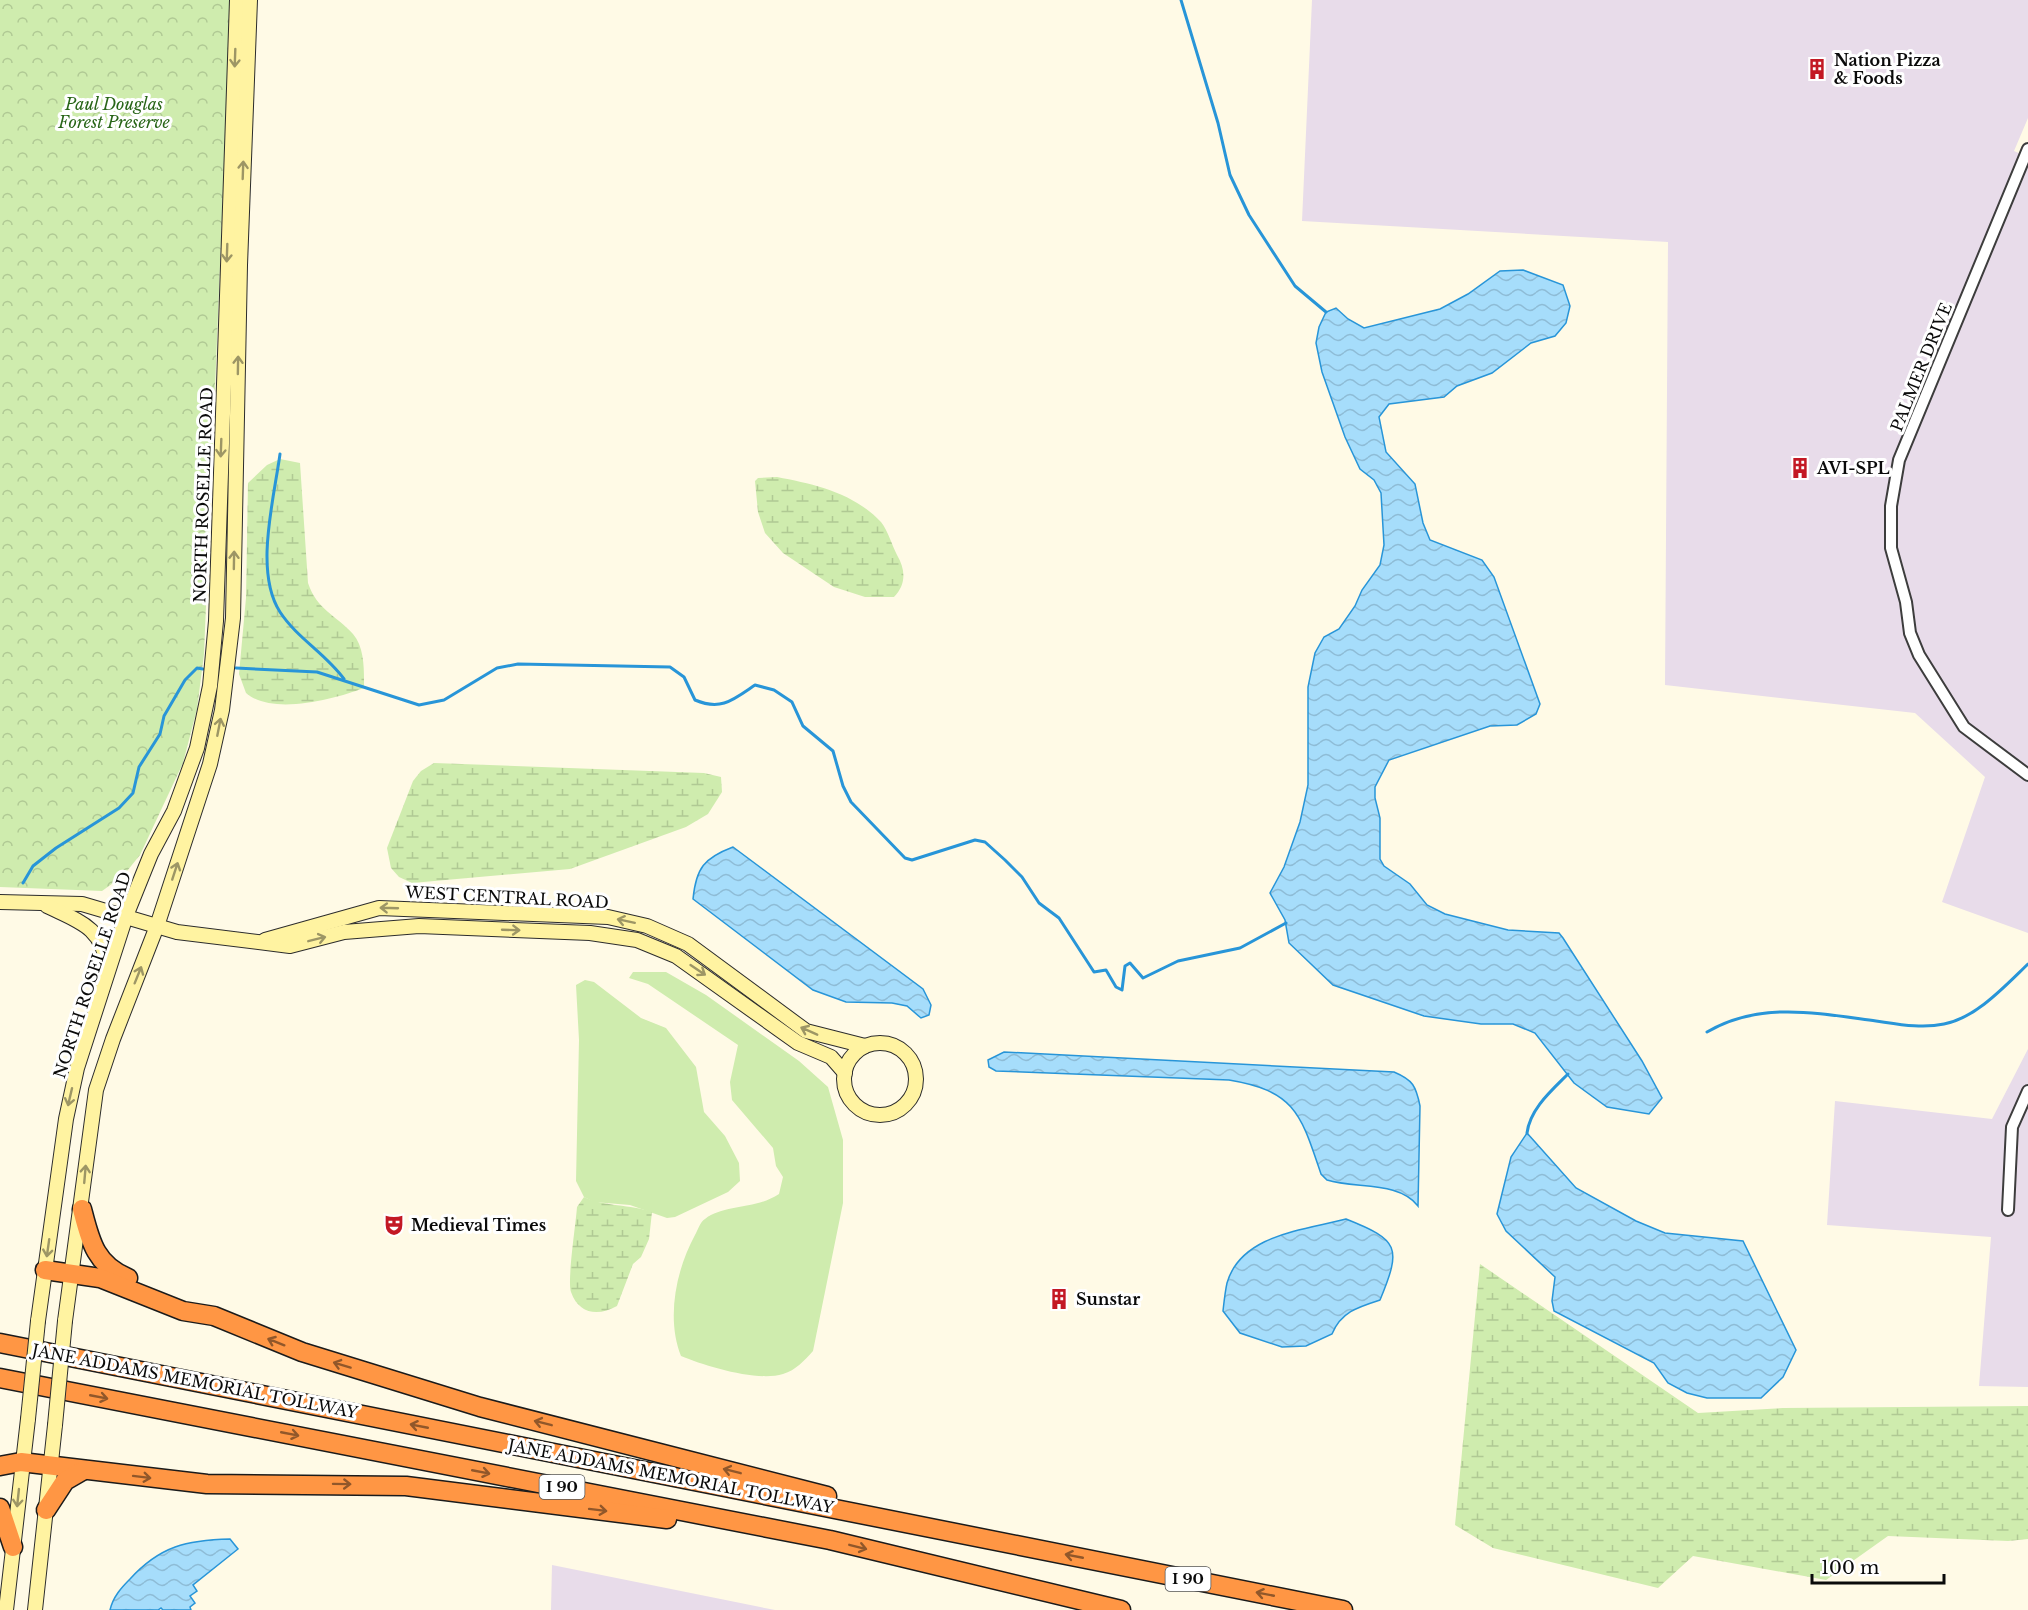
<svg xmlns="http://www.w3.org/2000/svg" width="2028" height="1610" font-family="'Libre Baskerville',serif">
<defs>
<pattern id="wetland-marsh" width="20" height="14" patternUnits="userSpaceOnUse" patternTransform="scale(1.5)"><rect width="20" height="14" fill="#cfecae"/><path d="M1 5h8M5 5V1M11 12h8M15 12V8" fill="none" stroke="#b0c994"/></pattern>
<pattern id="park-crowns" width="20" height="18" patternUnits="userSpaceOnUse" patternTransform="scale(1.5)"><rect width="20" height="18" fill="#cfecae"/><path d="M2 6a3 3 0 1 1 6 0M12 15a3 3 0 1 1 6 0" fill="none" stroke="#b0c994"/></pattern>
<pattern id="water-waves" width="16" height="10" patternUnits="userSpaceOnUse" patternTransform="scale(1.5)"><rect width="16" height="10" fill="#a6ddfb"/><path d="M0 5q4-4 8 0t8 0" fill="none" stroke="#8ebcd6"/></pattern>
</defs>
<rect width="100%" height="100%" fill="#fffae6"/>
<g fill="#e8dcea">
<polygon points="1312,0 2028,0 2028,118 2014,151 2028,157 2028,933 1942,902 1985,777 1915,713 1665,685 1668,242 1302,221"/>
<polygon points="2028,1049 2028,1387 1979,1386 1991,1237 1827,1225 1835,1101 1992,1119"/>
<polygon points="552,1565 775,1610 551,1610"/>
</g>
<g fill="#cfecae">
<path d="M633 972H666L706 995 799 1061 828 1087 843 1140V1203L813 1351C804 1361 796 1370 783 1374 757 1382 705 1366 681 1356 666 1318 676 1270 695 1235 698 1230 700 1222 705 1219 724 1204 755 1210 779 1194L783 1177 776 1166 773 1148 732 1100 730 1082 738 1045 648 984 629 978Z"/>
<polygon points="585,980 594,982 641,1018 666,1028 696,1067 704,1112 725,1136 739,1163 740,1181 728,1192 675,1217 667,1218 630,1205 594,1202 584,1197 576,1181 579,1040 576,985"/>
</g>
<g fill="url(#wetland-marsh)">
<path d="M280 459 300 463 308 583C317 610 336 615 353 634 365 648 364 671 364 688 335 699 272 716 246 693L239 674 246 598 248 483 267 465Z"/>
<path d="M777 477C814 484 854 493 881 522 888 531 892 545 897 555 906 570 906 585 894 597H865L834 587 783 553 765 533 758 512 755 481 758 478Z"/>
<polygon points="434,763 704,773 721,777 722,792 708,814 686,827 570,869 412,883 399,877 391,868 387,848 413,781 421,771"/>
<path d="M584 1197C605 1207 630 1204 652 1212L649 1239 641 1257 633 1264 617 1306C599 1316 579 1315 571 1292 567 1281 576 1223 577 1207Z"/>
<polygon points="1480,1264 1698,1413 1783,1408 2028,1406 2028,1539 2008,1541 1888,1536 1826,1580 1693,1556 1658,1588 1493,1548 1455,1525"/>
</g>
<polygon fill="url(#park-crowns)" points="0,0 231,0 204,654 197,709 183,763 140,855 123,876 102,891 0,887"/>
<g fill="url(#water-waves)" stroke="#2895d8" stroke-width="1.5">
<polygon points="1523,270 1563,285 1570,306 1566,323 1555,336 1531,343 1492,373 1457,386 1444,397 1389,404 1379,417 1386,452 1415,484 1423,523 1430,540 1482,560 1494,577 1540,704 1536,714 1517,725 1490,726 1389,760 1375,787 1375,798 1380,818 1380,859 1384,866 1410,884 1427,905 1445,914 1508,930 1559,933 1563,938 1642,1061 1662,1098 1649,1114 1607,1107 1574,1083 1535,1033 1513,1024 1481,1024 1424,1016 1333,985 1289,943 1285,920 1270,893 1284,867 1300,822 1308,785 1308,687 1315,653 1324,637 1339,629 1355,606 1362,590 1380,565 1384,545 1381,493 1374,480 1360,469 1345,437 1322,372 1316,343 1319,327 1326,312 1336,308 1348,319 1364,328 1440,309 1468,294 1500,271"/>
<path d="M733 847 923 989 931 1005 929 1015 921 1018 907 1006 892 1003 846 1002 813 990 693 899C696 868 704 858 733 847Z"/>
<path d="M1004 1052 1394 1072C1413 1080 1416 1086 1420 1106L1418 1206C1399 1181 1356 1189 1327 1180L1321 1174C1301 1115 1296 1091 1229 1080L996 1071 989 1067 988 1060Z"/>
<polygon points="1527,1133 1576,1188 1636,1221 1665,1233 1743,1241 1796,1350 1783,1377 1761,1398 1707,1398 1687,1393 1668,1383 1654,1363 1554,1311 1552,1301 1555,1277 1506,1231 1497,1214 1511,1157"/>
<path d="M1346 1219C1399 1240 1402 1247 1380 1300 1358 1307 1341 1312 1332 1334L1306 1346 1282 1347 1240 1333 1223 1311C1224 1302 1225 1292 1227 1283 1241 1234 1305 1230 1346 1219Z"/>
<path d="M230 1539 238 1549 193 1585 197 1591 190 1596 195 1603 190 1607 191 1610H163L161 1608 158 1610H110C113 1597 121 1588 130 1579 160 1546 187 1540 230 1539Z"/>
</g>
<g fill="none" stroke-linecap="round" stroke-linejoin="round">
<g stroke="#2895d8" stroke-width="3">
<polyline points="1181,0 1218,123 1230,175 1249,215 1295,286 1326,312"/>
<path d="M280 454C274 499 254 572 280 612 297 638 326 654 344 679"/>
<path d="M236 668 317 672 419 705 444 700 497 668 518 664 670 667 684 677 695 700C721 711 733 700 755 685L774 690 792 702 803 726 833 751 843 786 851 802 905 858 912 860 975 840 985 842 1005 860 1022 877 1039 903 1059 918 1094 972 1106 970 1116 987 1122 990 1125 966 1130 963 1143 978 1178 961 1240 948 1286 923"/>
<polyline points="23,883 33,866 56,848 119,808 133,793 139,767 160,734 164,716 185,680 197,668 203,669"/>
<path d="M1707 1032C1760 1001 1817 1013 1876 1021 1897 1024 1922 1029 1944 1024 1976 1018 2005 986 2028 964"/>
<path d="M1527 1133C1530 1109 1551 1091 1568 1074"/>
</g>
<defs>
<g id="street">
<polyline points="2028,149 1899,460 1891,506 1891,548 1906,602 1910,633 1919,655 1964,727 2028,775"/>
<polyline points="2008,1210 2012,1127 2028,1091"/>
</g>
<g id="secondary">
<polyline points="0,902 82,904 177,932 290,946 344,932 419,926 590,933 637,940 676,956 798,1043 831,1057 845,1073"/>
<path d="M47 906C78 921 103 927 107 966"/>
<polyline points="265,940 379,908 608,917 647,926 688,944 806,1031 865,1046"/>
<circle cx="880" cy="1079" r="36"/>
<polyline points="38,1321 66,1119 77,1068 126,916 151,854 174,811 197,748 210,686 216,621 237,0"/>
<polyline points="65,1321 96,1090 113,1039 157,926 210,764 222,710 233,618 240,265 250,0"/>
<polyline points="6,1610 28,1419"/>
<polyline points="35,1610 55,1425"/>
</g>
<g id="highway">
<path d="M82 1209C90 1240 95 1265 128 1278"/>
<polyline points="45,1270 100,1278 183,1311 214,1316 302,1352 480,1407 827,1496"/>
<polyline points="0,1343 1343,1610"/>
<polyline points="0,1378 830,1540 1121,1610"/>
<polyline points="0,1466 21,1462 207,1484 406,1486 667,1519"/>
<polyline points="0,1508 13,1547"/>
<polyline points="46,1510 65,1481 84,1470"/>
</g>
</defs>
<use href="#street" stroke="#3d3d3d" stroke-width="14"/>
<use href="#secondary" stroke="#2c2c2c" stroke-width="16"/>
<use href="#highway" stroke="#1b1b1b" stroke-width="21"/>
<use href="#street" stroke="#fff" stroke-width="10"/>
<use href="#secondary" stroke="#fff3a1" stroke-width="14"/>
<use href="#highway" stroke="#ff9644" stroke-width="18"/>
<defs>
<g id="secondary-bridge">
<polyline points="28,1419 38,1321"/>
<polyline points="55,1425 65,1321"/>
</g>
</defs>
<use href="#secondary-bridge" stroke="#2c2c2c" stroke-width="16" stroke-linecap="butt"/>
<use href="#secondary-bridge" stroke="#fff3a1" stroke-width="14"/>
</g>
<defs><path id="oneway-shaft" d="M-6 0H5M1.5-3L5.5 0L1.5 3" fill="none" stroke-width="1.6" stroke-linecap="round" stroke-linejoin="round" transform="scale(1.5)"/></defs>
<g stroke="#9d9665">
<use href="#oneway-shaft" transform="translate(235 58) rotate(92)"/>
<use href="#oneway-shaft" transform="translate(243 170) rotate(-88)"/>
<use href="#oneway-shaft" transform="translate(227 253) rotate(92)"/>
<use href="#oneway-shaft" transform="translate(238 365) rotate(-89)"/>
<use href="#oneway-shaft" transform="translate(221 448) rotate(92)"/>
<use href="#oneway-shaft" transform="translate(234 560) rotate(-89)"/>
<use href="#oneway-shaft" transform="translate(219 727) rotate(-79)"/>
<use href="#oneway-shaft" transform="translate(175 871) rotate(-72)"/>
<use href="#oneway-shaft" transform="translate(389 908) rotate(-178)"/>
<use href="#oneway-shaft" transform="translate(626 921) rotate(-168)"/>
<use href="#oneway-shaft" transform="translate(511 930) rotate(2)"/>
<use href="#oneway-shaft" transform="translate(317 939) rotate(-14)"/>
<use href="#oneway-shaft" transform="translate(698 970) rotate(34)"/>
<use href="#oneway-shaft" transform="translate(138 975) rotate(-68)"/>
<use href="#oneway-shaft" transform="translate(809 1031) rotate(-156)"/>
<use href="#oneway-shaft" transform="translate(70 1097) rotate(103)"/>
<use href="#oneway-shaft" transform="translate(85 1174) rotate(-85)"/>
<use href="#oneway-shaft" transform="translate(48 1248) rotate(98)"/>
<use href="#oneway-shaft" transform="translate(18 1498) rotate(96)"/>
</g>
<g stroke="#91572a">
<use href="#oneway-shaft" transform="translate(276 1342) rotate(-158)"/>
<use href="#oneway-shaft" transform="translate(342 1365) rotate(-163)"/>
<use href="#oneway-shaft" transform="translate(99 1397) rotate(11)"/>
<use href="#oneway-shaft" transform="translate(543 1423) rotate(-166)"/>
<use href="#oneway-shaft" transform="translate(419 1426) rotate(-169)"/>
<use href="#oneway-shaft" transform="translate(290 1434) rotate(11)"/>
<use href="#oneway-shaft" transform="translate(732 1471) rotate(-166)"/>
<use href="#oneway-shaft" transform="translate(481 1472) rotate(11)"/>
<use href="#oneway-shaft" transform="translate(142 1477) rotate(7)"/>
<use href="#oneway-shaft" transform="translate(342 1484) rotate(1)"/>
<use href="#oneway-shaft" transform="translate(598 1510) rotate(7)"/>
<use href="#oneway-shaft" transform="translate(858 1547) rotate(14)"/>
<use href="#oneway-shaft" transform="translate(1074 1556) rotate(-169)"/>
<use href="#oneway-shaft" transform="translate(1265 1594) rotate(-169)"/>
</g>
<defs>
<symbol id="building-bare" viewBox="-9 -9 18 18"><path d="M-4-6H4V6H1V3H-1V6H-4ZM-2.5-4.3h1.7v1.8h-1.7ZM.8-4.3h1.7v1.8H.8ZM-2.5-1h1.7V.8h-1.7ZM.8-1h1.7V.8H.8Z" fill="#c31824" stroke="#fff" stroke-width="2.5" paint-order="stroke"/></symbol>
<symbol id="theatre-bare" viewBox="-9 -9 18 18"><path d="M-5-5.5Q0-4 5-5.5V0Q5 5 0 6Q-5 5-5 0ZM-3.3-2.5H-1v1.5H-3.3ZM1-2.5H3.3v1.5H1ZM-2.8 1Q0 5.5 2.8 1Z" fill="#c31824" stroke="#fff" stroke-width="2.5" paint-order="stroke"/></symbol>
</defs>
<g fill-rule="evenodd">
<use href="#building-bare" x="1802" y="54" width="30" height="30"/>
<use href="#building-bare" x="1785" y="453" width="30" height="30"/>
<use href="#theatre-bare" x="379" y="1210" width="30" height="30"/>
<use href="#building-bare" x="1044" y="1284" width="30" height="30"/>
</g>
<g text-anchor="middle" stroke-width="6" stroke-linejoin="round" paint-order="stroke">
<g fill="#fff" stroke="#545454" stroke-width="1.5">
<rect x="539.5" y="1475" width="45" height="24" rx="4.5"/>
<rect x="1165.5" y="1567" width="45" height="24" rx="4.5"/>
</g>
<g font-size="15" font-weight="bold" fill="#0a0a0a">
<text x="562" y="1492">I 90</text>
<text x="1188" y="1584">I 90</text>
</g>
<g font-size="16" font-weight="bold" fill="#0a0a0a" stroke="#fff" text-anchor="start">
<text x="1834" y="66">Nation Pizza<tspan x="1834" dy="18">&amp; Foods</tspan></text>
<text x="1817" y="474">AVI-SPL</text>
<text x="411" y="1231">Medieval Times</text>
<text x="1076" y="1305">Sunstar</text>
</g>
<g font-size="16" font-style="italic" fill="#286517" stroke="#fff">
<text x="114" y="110">Paul Douglas<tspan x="114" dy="18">Forest Preserve</tspan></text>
</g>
<g font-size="16" fill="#0a0a0a" stroke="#fff">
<text transform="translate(1921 367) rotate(-68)" y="6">PALMER DRIVE</text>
<text transform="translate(203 495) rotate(-88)" y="6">NORTH ROSELLE ROAD</text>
<text transform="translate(507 897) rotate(3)" y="6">WEST CENTRAL ROAD</text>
<text transform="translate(92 975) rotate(-72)" y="6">NORTH ROSELLE ROAD</text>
<text transform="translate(195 1381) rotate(11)" y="6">JANE ADDAMS MEMORIAL TOLLWAY</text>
<text transform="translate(671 1476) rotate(11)" y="6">JANE ADDAMS MEMORIAL TOLLWAY</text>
</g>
</g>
<path d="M1812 1574v9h132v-9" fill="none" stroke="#0a0a0a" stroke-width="3"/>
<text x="1821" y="1574" font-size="18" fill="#0a0a0a" stroke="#ffffff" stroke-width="4.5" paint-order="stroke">100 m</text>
</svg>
